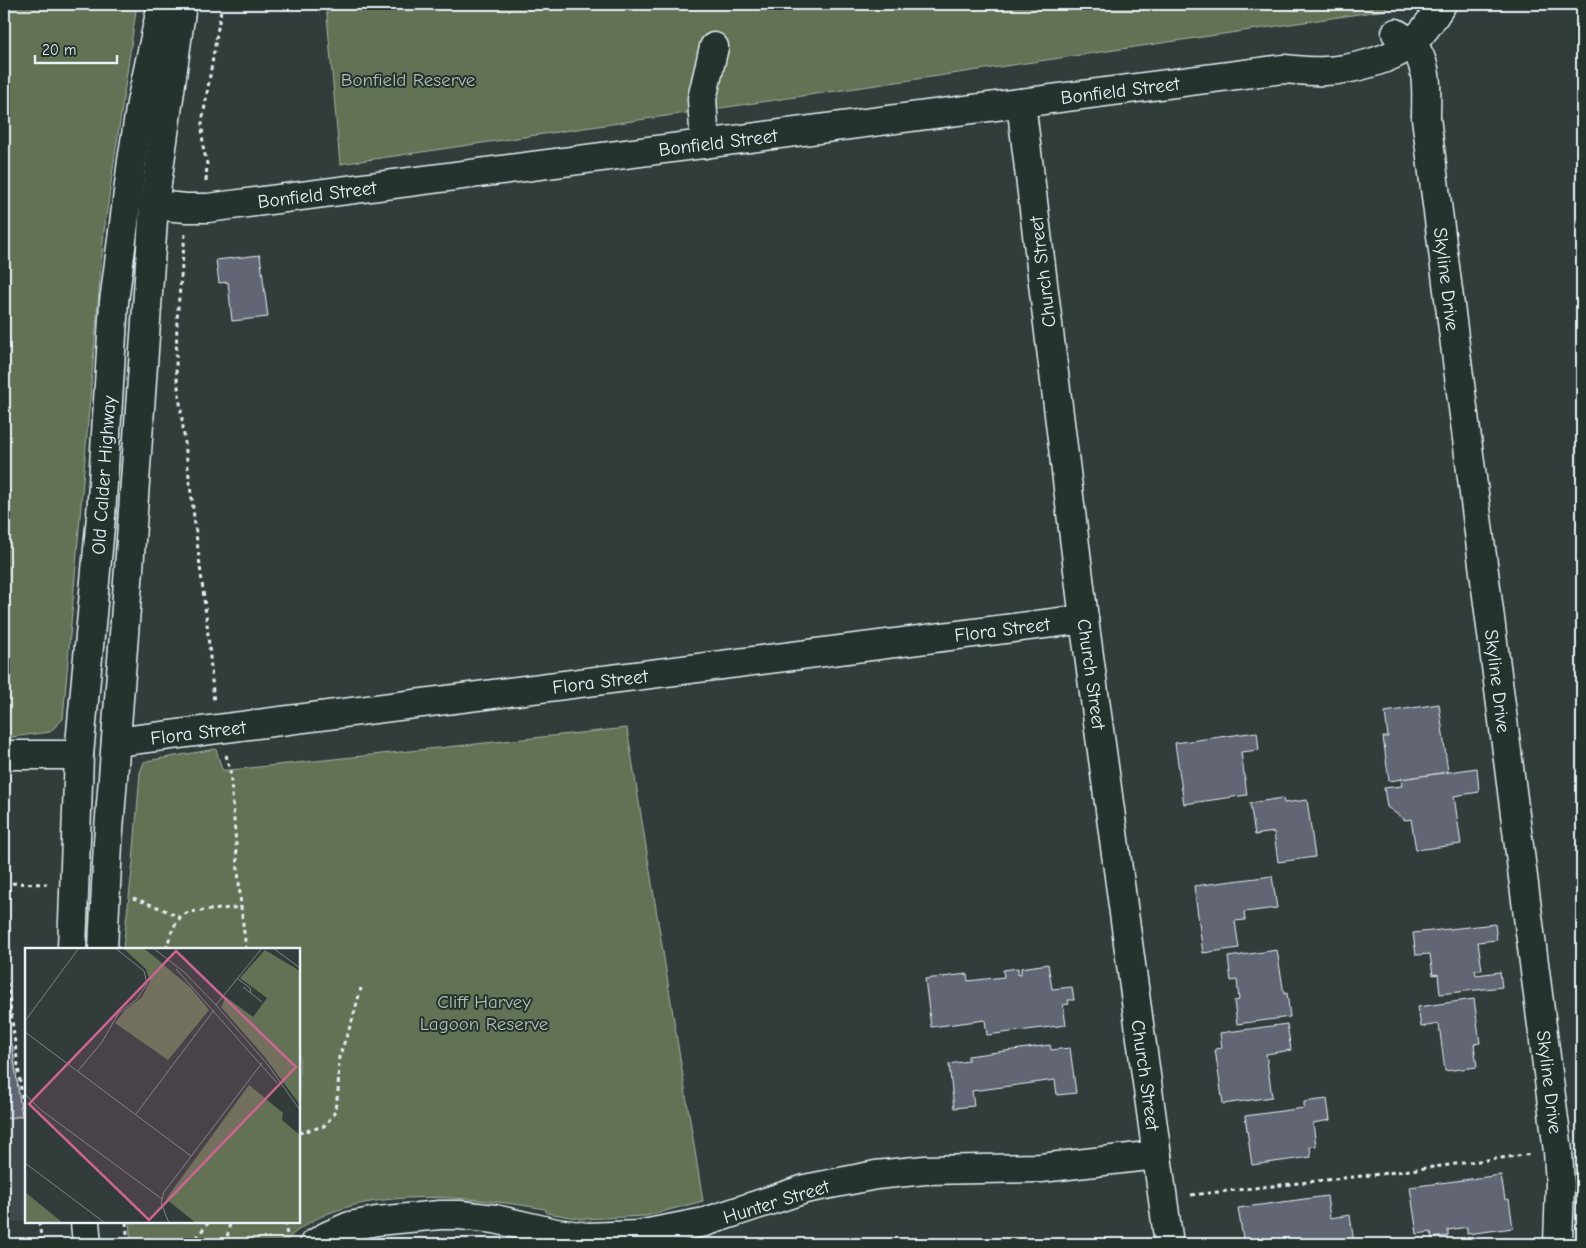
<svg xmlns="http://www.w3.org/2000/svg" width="1586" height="1248" font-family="'Comic Neue',sans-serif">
<rect width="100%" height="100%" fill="#323d3b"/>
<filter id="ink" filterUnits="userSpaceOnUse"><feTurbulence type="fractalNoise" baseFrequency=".02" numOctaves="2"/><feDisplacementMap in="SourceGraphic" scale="10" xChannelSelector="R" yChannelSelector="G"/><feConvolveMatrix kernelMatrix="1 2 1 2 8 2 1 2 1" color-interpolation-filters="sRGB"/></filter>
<g filter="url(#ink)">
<polygon fill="#40494c" points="4,978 26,1146 26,1221 4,1223"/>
<g fill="#637254" stroke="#a6b2a6">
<polygon points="4,4 137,4 104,231 63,719 50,732 4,738"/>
<polygon points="326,4 1385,4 1386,10 340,164"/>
<path d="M627 728 703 1201 646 1216 583 1219 547 1213 545 1209C471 1196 339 1181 283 1244H131L129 1222H299V949H123L133 862 140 773 144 762 152 760 216 749 222 770H230Z"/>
</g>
<g fill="#626573" stroke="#e8f1f8">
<polygon points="260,255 268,317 232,321 228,282 219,283 216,260"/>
<polygon points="1439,704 1448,772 1389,781 1383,737 1388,737 1385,712"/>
<polygon points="1257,732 1259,750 1241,752 1247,795 1184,804 1175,743"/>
<polygon points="1477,768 1479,792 1454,796 1461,844 1416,850 1411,819 1405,820 1387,807 1384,788 1402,786 1401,779"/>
<polygon points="1283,798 1284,803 1307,800 1315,857 1278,862 1274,832 1255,835 1250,803"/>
<polygon points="1272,876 1277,908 1244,912 1245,920 1235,921 1239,948 1203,953 1194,886"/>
<polygon points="1495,924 1497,940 1478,942 1482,970 1475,970 1476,975 1500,972 1502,987 1440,994 1438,974 1433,975 1430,954 1416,955 1413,933"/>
<polygon points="1277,950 1284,994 1287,993 1290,1017 1237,1024 1234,1001 1239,1000 1237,980 1231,981 1228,957"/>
<polygon points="1048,964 1052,989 1072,987 1074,1000 1068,1000 1069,1004 1063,1005 1066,1025 987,1035 985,1020 931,1027 925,979 967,974 968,981 1004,977 1003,970 1018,968 1018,975 1021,974 1021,968"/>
<polygon points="1474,999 1480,1043 1474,1044 1477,1067 1445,1071 1439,1024 1421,1027 1418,1007"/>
<polygon points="1287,1024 1291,1050 1266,1054 1272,1097 1223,1104 1215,1049 1222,1048 1220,1033"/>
<polygon points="12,1045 22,1116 4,1119 4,1046"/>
<polygon points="1050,1045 1051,1050 1070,1048 1076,1093 1057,1095 1055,1080 972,1091 974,1106 954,1108 949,1064 968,1061 968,1056"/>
<polygon points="1327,1099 1330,1120 1313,1123 1316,1146 1310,1147 1311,1157 1252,1165 1245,1116 1304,1108 1304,1102"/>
<polygon points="1501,1175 1505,1200 1509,1199 1513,1228 1467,1234 1467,1227 1448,1230 1448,1236 1432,1238 1431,1232 1417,1234 1410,1187"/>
<polygon points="1327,1196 1330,1218 1350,1215 1354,1244 1244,1244 1238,1208"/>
<polygon points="1528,1238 1529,1244 1460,1244 1498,1239 1499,1242"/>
</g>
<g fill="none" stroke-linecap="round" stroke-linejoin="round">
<defs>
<g id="minor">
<path d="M1396 33C1404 38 1412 43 1417 51 1429 71 1426 96 1426 118L1558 1151 1560 1185 1558 1244"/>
<polyline points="1021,103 1084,619 1169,1244"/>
<polyline points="705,144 702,99 714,47"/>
<path d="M154 205 186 208H208L1283 69C1297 70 1311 72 1325 71 1351 70 1392 60 1412 43 1424 32 1434 17 1442 4"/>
<polyline points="116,742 1084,619"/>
<polyline points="4,755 79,755"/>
<polyline points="314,1244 327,1236 350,1226 377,1221 440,1215 460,1215 495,1219 556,1233 587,1237 638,1235 705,1222 805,1189 876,1175 925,1170 1041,1168 1157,1155"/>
</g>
<g id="major">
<polyline points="72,949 79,755 101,516 114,302 132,161 141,103 162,4"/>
<polyline points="103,949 108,843 129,569 154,205 182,4"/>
<polyline points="85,1222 87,1244"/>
</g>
</defs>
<use href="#minor" stroke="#e8f1f8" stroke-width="31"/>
<use href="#major" stroke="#e8f1f8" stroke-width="31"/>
<g stroke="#e8f1f8" stroke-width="3" stroke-dasharray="4 4" stroke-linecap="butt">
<polyline points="206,181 207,164 203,146 202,123 222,4"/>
<polyline points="185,234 177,319 176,370 207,623 214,703"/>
<polyline points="226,755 230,770 241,907 246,949"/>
<polyline points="4,883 47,884"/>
<polyline points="133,898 160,908 179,917"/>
<path d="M166 949C171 935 174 918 189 912L241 907"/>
<polyline points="4,959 26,1127"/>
<polyline points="299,1133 324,1126 334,1114 338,1093 339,1057 352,1021 361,988"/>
<polyline points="1191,1195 1380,1174 1532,1154"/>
<polyline points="39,1222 42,1244"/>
<polyline points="126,1222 128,1244"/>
<polyline points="285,1222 287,1236"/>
<polyline points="191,1244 209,1222"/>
<polyline points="226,1244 230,1222"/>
</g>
<use href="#minor" stroke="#26332d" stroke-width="28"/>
<use href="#major" stroke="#26332d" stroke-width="28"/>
</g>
</g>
<g text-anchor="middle" stroke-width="4" stroke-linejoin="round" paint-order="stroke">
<g font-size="19" fill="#b3beb6" stroke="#26332d">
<text x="408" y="86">Bonfield Reserve</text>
<text x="484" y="1008">Cliff Harvey<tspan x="484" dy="22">Lagoon Reserve</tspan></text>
</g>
<g font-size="19" fill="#e8f1f8" stroke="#26332d">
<text transform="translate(1120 90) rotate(-7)" y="7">Bonfield Street</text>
<text transform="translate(718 142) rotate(-7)" y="7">Bonfield Street</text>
<text transform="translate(317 194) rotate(-7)" y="7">Bonfield Street</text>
<text transform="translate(1042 272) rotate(-97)" y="7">Church Street</text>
<text transform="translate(1447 279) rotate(83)" y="7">Skyline Drive</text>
<text transform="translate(103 475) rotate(-86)" y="7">Old Calder Highway</text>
<text transform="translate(1002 629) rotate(-7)" y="7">Flora Street</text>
<text transform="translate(1092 674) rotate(82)" y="7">Church Street</text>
<text transform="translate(600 681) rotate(-7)" y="7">Flora Street</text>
<text transform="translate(1498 681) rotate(83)" y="7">Skyline Drive</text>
<text transform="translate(198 732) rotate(-7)" y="7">Flora Street</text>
<text transform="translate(1146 1075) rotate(82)" y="7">Church Street</text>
<text transform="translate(1550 1082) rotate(83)" y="7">Skyline Drive</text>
<text transform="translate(776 1201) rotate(-17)" y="7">Hunter Street</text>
</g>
</g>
<g transform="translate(25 948)">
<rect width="275" height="275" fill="#323d3b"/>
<path d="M98 0H118L126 6 166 40 184 62 143 112 90 75 100 62 117 49 125 33 121 21ZM240 2 275 23V157L239 108 196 59 201 49 228 69 242 50 215 30ZM224 137 258 165 257 172 275 187V275H171L141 251ZM0 244 38 275H0Z" fill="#637254"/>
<path fill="none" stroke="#7b8587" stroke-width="1" d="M128 0 159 24 191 57 243 117 275 162M248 0 275 20M151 21 252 135M213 31 225 40 226 45M218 39 237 54M191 57 237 0M0 73 54 0M0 84 166 208M53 123 77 94 93 66 112 51 122 36 119 23 90 0M0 146 16 162 137 251M111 166 189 62M0 215 80 275M144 275 136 255 139 244 237 115"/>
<path fill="#cf6492" fill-opacity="0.15" stroke="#cf6492" stroke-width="2.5" d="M151 3 271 119 124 272 4 156Z"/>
<rect width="275" height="275" fill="none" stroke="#e8f1f8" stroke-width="2.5"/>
</g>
<rect width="1586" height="1248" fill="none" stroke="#26332d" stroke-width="20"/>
<rect x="10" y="10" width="1566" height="1228" fill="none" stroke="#e8f1f8" stroke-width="2" filter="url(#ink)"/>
<path d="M35 55v8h82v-8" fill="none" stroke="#e8f1f8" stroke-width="2.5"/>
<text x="42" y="55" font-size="15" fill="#e8f1f8" stroke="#26332d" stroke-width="4" paint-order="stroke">20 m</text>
</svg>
